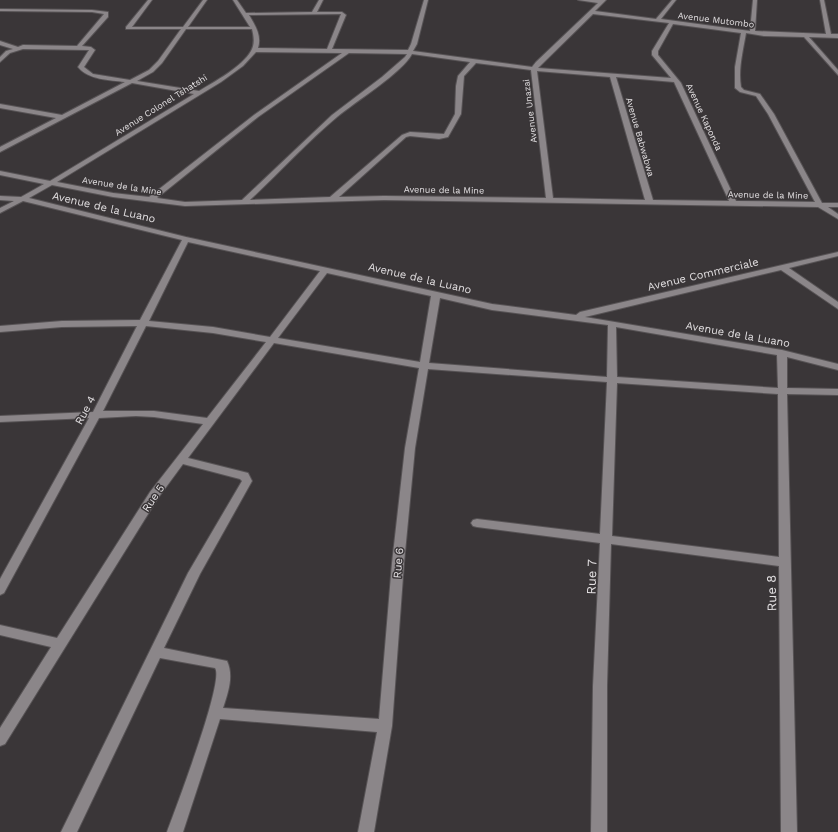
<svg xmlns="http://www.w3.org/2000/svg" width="838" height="832" font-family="'Work Sans',sans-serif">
<rect width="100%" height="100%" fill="#3a3638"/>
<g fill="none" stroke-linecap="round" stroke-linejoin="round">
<defs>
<path id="minor" d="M148 0H152L132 27H183L203 0H207L188 27H250L233 0H237L246 13 312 12 319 0H323L317 12H342L346 15 332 49 408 50 411 44 424 0H428L417 44 413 51 532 67 536 62 598 3 578 0H606L595 11 656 19 672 0H676L661 19 750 31 753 0H757L755 31 826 34 820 0H824L831 34H838V38L809 37 838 70V75L804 37 764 36 746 33C743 51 738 69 741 87L744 90 760 94 774 114 822 203H838V207H828L838 214V219L818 207 384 200 185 206 113 197 52 185 29 198 186 237 492 304 576 315 580 312 838 252V256L789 268 838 302V309L781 270 585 317 782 350 838 364V370L787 357V388L838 389V395L787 394 797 832H781L779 566 611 544 607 686V832H591L593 686 600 543 477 527 473 526 471 523 473 520 477 519 600 534 607 382 428 369 415 448 404 563 392 726 374 832H358L377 732 220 719 183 832H167C175 810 225 680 215 668L160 658 77 832H61L188 573 242 481 240 479 183 464 158 498 5 744 0 746V728L51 647 0 635V625L57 638 150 492 203 424 154 417 136 416 99 418 4 593 0 595V579L89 418 0 422V416L93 412 137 326 62 327 0 332V326L62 321 140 320 182 240 23 201 0 213V208L14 201 0 200V196L21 197 44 184 0 175V171L50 181 194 94 132 83 0 152V147L56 118 0 108V104L62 115 125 82C110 80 88 80 78 67L89 50H88L23 49 10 53 0 62V57L6 51 13 49 0 45V41L18 47 23 45 77 46 104 14 92 12 0 11V9L92 10 108 12V17L82 46 91 47 95 50 84 67 93 74 130 80 149 70 158 61 181 29H126V27ZM341 14 327 49 258 48C262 36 255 25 249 15ZM593 14 669 23 652 51V55L671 78 538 68ZM673 24 741 33 735 67V88L740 92 756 96 768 114 815 202 736 201 681 83 658 55V51ZM186 29H252C254 37 255 44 251 51 242 67 214 82 199 91L137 81 153 72 162 63ZM256 52 342 53 254 115 149 197 113 193 57 182 221 82 243 66ZM349 53 407 54 405 57 382 77 332 115 242 200 185 202 157 198 258 117ZM412 54 470 62 458 76 456 86 455 114 444 134 410 132 402 135 330 197 250 200C279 173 307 142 337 117 355 102 403 72 412 54ZM476 63 531 70 546 198 384 196 339 197 406 137 410 136 439 139 448 137 461 114 464 76ZM537 71 610 77 645 200 553 198ZM616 77 674 82 729 201 653 200ZM188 242 320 271 270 337 213 327 149 321ZM327 273 431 296 420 362 278 338ZM440 298 492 310 608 325 607 377 429 363ZM146 326 213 333 266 342 207 418 154 411H103ZM616 327 777 355 778 388 617 377ZM274 343 419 368 405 448 392 563 379 719 223 708C228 693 234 676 227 661L164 648 200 574 252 481 248 473 188 458ZM617 383 778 394 779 557 612 536Z"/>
</defs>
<use href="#minor" stroke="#575355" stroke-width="2"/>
<use href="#minor" fill="#8b8689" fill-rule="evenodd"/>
</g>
<g text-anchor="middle" stroke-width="3" stroke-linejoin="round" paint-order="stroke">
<g font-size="9" fill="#e2dfe1" stroke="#3a3638">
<text transform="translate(716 20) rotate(7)" y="3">Avenue Mutombo</text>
<text transform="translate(161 105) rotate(-32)" y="3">Avenue Colonel Tshatshi</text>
<text transform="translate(530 111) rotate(-97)" y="3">Avenue Unazai</text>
<text transform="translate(704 117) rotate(65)" y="3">Avenue Kaponda</text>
<text transform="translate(640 137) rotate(74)" y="3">Avenue Babwabwa</text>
<text transform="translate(122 186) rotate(9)" y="3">Avenue de la Mine</text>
<text transform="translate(444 190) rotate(1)" y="3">Avenue de la Mine</text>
<text transform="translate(768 195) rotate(1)" y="3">Avenue de la Mine</text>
</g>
<g font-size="11" fill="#e2dfe1" stroke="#3a3638">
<text transform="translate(104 207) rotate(13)" y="4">Avenue de la Luano</text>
<text transform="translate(703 274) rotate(-13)" y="4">Avenue Commerciale</text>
<text transform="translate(420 278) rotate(13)" y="4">Avenue de la Luano</text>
<text transform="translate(738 334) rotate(10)" y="4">Avenue de la Luano</text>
<text transform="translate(85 410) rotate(-62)" y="4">Rue 4</text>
<text transform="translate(153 498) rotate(-56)" y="4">Rue 5</text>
<text transform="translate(398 563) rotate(-85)" y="4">Rue 6</text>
</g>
<g font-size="13" fill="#e2dfe1" stroke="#3a3638">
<text transform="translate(591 577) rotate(-88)" y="5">Rue 7</text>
<text transform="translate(771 593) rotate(-91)" y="5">Rue 8</text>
</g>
</g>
</svg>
